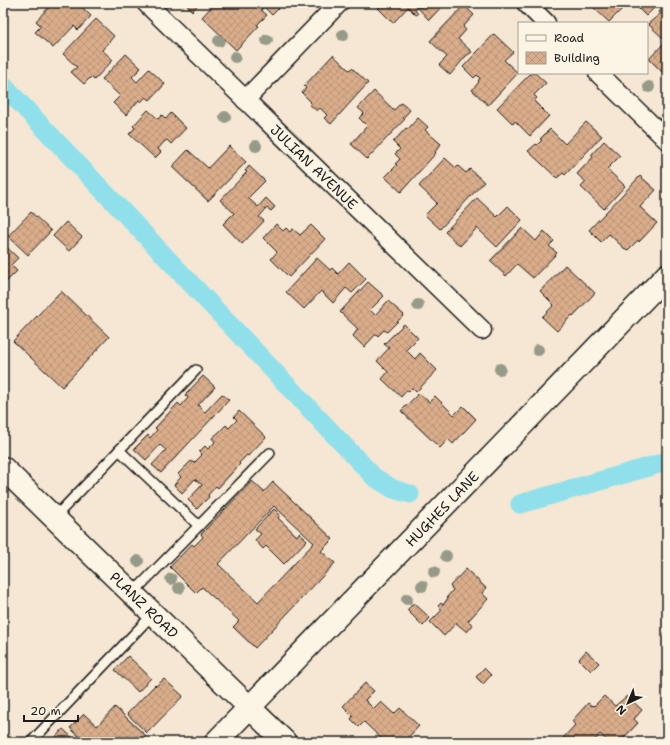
<svg xmlns="http://www.w3.org/2000/svg" width="670" height="745" font-family="'Shantell Sans',sans-serif">
<defs>
<pattern id="building-cross-hatch" width="8" height="8" patternUnits="userSpaceOnUse"><rect width="8" height="8" fill="#daad8b"/><path d="M0 0l8 8M0 8l8-8" fill="none" stroke="#ba9477"/></pattern>
</defs>
<rect width="100%" height="100%" fill="#f5e7d3"/>
<filter id="ink" filterUnits="userSpaceOnUse"><feTurbulence type="fractalNoise" baseFrequency=".025" numOctaves="2"/><feDisplacementMap in="SourceGraphic" scale="8" xChannelSelector="R" yChannelSelector="G"/><feConvolveMatrix kernelMatrix="1 2 1 2 8 2 1 2 1" color-interpolation-filters="sRGB"/></filter>
<g filter="url(#ink)">
<g fill="none" stroke-linecap="round" stroke-linejoin="round">
<g stroke="#90e0eb" stroke-width="19">
<polyline points="3,85 374,477 393,489 410,494"/>
<polyline points="520,504 652,466 667,461"/>
</g>
</g>
<g fill="url(#building-cross-hatch)" stroke="#1c1c1c" fill-rule="evenodd">
<polygon points="53,3 78,3 91,16 78,30 74,26 53,48 35,32 41,26 36,21"/>
<polygon points="185,3 200,3 192,11"/>
<polygon points="215,3 219,3 225,8 229,3 258,3 263,8 261,10 267,15 257,25 259,26 236,50 202,17"/>
<polygon points="263,3 284,3 272,15 264,7 266,6"/>
<polygon points="383,3 445,3 429,20 419,9 421,7 420,6 415,10 418,14 416,15 408,7 393,23 378,8"/>
<polygon points="596,3 628,3 609,22 593,7"/>
<polygon points="633,3 659,3 646,16"/>
<polygon points="464,5 474,15 463,27 466,30 458,39 472,52 466,56 450,75 439,65 447,57 430,41"/>
<polygon points="663,7 667,11 667,70 664,74 649,59 666,41 648,24 661,13 659,12"/>
<polygon points="96,19 114,36 102,50 113,60 94,80 91,77 84,84 71,72 77,67 63,54"/>
<polygon points="494,34 513,52 504,60 518,73 488,105 472,90 479,82 478,81 480,78 477,75 474,78 463,67"/>
<polygon points="126,54 141,68 132,77 137,82 149,69 165,84 150,100 146,97 141,102 139,100 126,115 113,103 120,96 102,79"/>
<polygon points="333,55 349,70 352,68 368,83 331,124 324,118 327,115 320,108 317,111 309,104 311,102 302,93 306,88 304,86"/>
<polygon points="531,73 535,73 546,83 534,95 537,98 534,101 549,116 530,136 515,121 513,124 497,108"/>
<polygon points="374,91 394,110 401,103 410,110 403,118 405,119 367,159 351,144 367,126 359,118 364,113 358,108"/>
<polygon points="148,110 158,119 162,115 166,119 171,113 186,128 171,144 167,140 164,142 158,149 161,152 155,158 129,134 135,128 133,126"/>
<polygon points="418,118 428,127 425,130 441,144 435,152 436,153 401,192 385,177 397,165 395,164 400,159 395,154 400,149 393,142 406,128 408,129"/>
<polygon points="586,122 602,136 565,175 563,173 557,178 528,151 536,144 537,145 542,140 540,139 550,129 565,144"/>
<polygon points="604,141 620,156 607,169 625,186 604,209 581,187 586,182 577,174 593,157 591,155"/>
<polygon points="229,146 246,162 208,201 172,167 188,150 208,168"/>
<polygon points="445,158 456,168 458,166 466,173 470,169 484,182 440,229 425,215 437,203 419,186"/>
<polygon points="249,166 265,181 248,198 258,207 266,198 275,207 271,211 267,208 259,217 264,221 242,244 223,224 234,213 220,200 247,172 245,171"/>
<polygon points="640,176 656,190 640,207 657,223 639,242 638,240 627,251 609,234 601,242 589,230"/>
<polygon points="477,198 497,217 508,206 522,220 497,247 477,228 460,246 445,232"/>
<polygon points="31,212 51,231 28,255 8,236"/>
<polygon points="66,222 82,237 69,251 53,236"/>
<polygon points="276,224 283,231 286,228 290,232 293,229 300,235 311,225 325,239 289,277 271,259 277,252 263,238"/>
<polygon points="522,228 536,241 544,231 554,241 549,246 557,253 533,278 517,264 506,276 490,261"/>
<polygon points="3,244 18,258 11,265 17,271 3,285"/>
<polygon points="317,258 330,270 332,268 338,274 349,262 366,279 352,293 346,288 333,303 321,291 304,309 286,292"/>
<polygon points="565,265 595,293 573,316 572,315 557,331 542,317 554,305 540,291"/>
<polygon points="368,282 384,296 370,310 375,315 388,301 404,315 387,332 384,330 378,336 376,334 364,347 353,336 358,329 340,312"/>
<polygon points="61,291 109,337 62,387 13,341"/>
<polygon points="404,324 418,338 406,350 415,359 420,353 437,370 416,392 412,388 408,392 407,390 401,397 382,379 388,372 377,361 389,348 384,344"/>
<polygon points="203,376 215,387 198,405 205,412 222,394 229,400 161,473 152,465 166,450 160,445 146,460 134,449 148,435 150,438 157,430 155,428 178,403 181,406 188,398 185,395"/>
<polygon points="419,393 429,402 435,396 454,415 463,406 476,419 453,444 448,439 440,448 401,411"/>
<polygon points="239,411 266,437 248,456 247,455 239,463 240,464 218,488 216,486 208,495 209,497 197,509 188,500 202,485 195,479 182,493 174,485 181,477 178,474 191,461 194,463 202,455 199,452 205,446 208,449 215,442 212,438 218,433 226,425 229,428 237,420 234,417"/>
<path d="M252 481 264 492 273 482 333 539 321 551 335 563 255 648 233 627 239 621 202 587 196 593 170 567 192 544 194 546 203 537 201 534ZM274 506 314 543 258 602 218 564Z"/>
<polygon points="274,509 280,515 278,518 297,536 299,533 307,540 284,564 266,546 263,549 255,540 261,534 255,529"/>
<polygon points="466,569 486,588 482,593 488,599 468,621 473,625 467,632 456,623 444,636 430,622 442,610 438,606 441,603 443,605 448,598 447,597 453,590 450,586"/>
<polygon points="414,603 430,618 423,626 407,610"/>
<polygon points="586,651 599,663 591,671 579,659"/>
<polygon points="128,656 151,678 138,692 115,670"/>
<polygon points="484,668 491,675 483,684 476,677"/>
<polygon points="164,679 183,696 147,733 127,714 155,685 156,686"/>
<polygon points="365,683 374,691 365,700 374,709 381,702 394,714 400,708 419,726 404,742 385,742 364,722 359,727 351,719 353,716 343,706"/>
<polygon points="604,696 615,706 627,696 642,710 634,719 638,723 620,742 609,742 600,734 594,741 595,742 568,742 563,738 575,725 572,721 588,703 592,706 593,705 594,706"/>
<polygon points="115,707 146,736 140,742 85,742 70,728 84,714 97,726"/>
<polygon points="63,729 77,742 51,742"/>
</g>
<g fill="none" stroke-linecap="round" stroke-linejoin="round">
<defs>
<g id="service">
<polyline points="119,450 199,526"/>
<polyline points="54,518 196,370"/>
<polyline points="132,594 270,453"/>
<polyline points="31,742 153,614"/>
</g>
<g id="minor">
<polyline points="146,3 482,330"/>
<polyline points="526,3 546,23"/>
<polyline points="598,73 667,140"/>
<polyline points="245,100 339,3"/>
</g>
<g id="tertiary">
<polyline points="3,468 285,742"/>
<polyline points="216,742 667,275"/>
</g>
</defs>
<use href="#service" stroke="#1c1c1c" stroke-width="12"/>
<use href="#minor" stroke="#1c1c1c" stroke-width="21"/>
<use href="#tertiary" stroke="#1c1c1c" stroke-width="25"/>
<use href="#service" stroke="#fcf5e5" stroke-width="9"/>
<use href="#minor" stroke="#fcf5e5" stroke-width="18"/>
<use href="#tertiary" stroke="#fcf5e5" stroke-width="22"/>
</g>
<g fill="#959b88">
<circle cx="343" cy="35" r="6"/>
<circle cx="267" cy="40" r="6"/>
<circle cx="219" cy="41" r="6"/>
<circle cx="235" cy="57" r="6"/>
<circle cx="649" cy="87" r="6"/>
<circle cx="225" cy="117" r="6"/>
<circle cx="256" cy="146" r="6"/>
<circle cx="418" cy="305" r="6"/>
<circle cx="538" cy="350" r="6"/>
<circle cx="500" cy="369" r="6"/>
<circle cx="446" cy="556" r="6"/>
<circle cx="138" cy="561" r="6"/>
<circle cx="434" cy="572" r="6"/>
<circle cx="171" cy="579" r="6"/>
<circle cx="422" cy="586" r="6"/>
<circle cx="179" cy="588" r="6"/>
<circle cx="407" cy="599" r="6"/>
</g>
</g>
<g text-anchor="middle" stroke-width="3.5" stroke-linejoin="round" paint-order="stroke">
<g font-size="14" fill="#1c1c1c" stroke="#fcf5e5">
<text transform="translate(314 167) rotate(44)" y="5">JULIAN AVENUE</text>
<text transform="translate(442 509) rotate(-46)" y="5">HUGHES LANE</text>
<text transform="translate(144 605) rotate(44)" y="5">PLANZ ROAD</text>
</g>
</g>
<rect width="670" height="745" fill="none" stroke="#fcf5e5" stroke-width="16"/>
<rect x="8" y="8" width="654" height="729" fill="none" stroke="#1c1c1c" stroke-width="1.5" filter="url(#ink)"/>
<rect x="518" y="22" width="130" height="52" fill="#fcf5e5" stroke="#a29e95"/>
<rect x="526" y="35" width="20" height="6" fill="#fcf5e5" stroke="#a29e95"/>
<text x="554" y="42" font-size="12" fill="#1c1c1c">Road</text>
<rect x="526" y="52" width="20" height="12" fill="url(#building-cross-hatch)" stroke="#a29e95"/>
<text x="554" y="62" font-size="12" fill="#1c1c1c">Building</text>
<g transform="translate(628 703) rotate(224)" stroke="#fcf5e5" stroke-width="3" paint-order="stroke">
<path d="M0-3L7 15L0 10L-7 15Z" fill="#1c1c1c"/>
<text y="-6" font-size="11" font-weight="bold" text-anchor="middle" fill="#1c1c1c">N</text>
</g>
<path d="M24 715v6h54v-6" fill="none" stroke="#1c1c1c" stroke-width="2"/>
<text x="30" y="715" font-size="12" fill="#1c1c1c" stroke="#fcf5e5" stroke-width="3" paint-order="stroke">20 m</text>
</svg>
